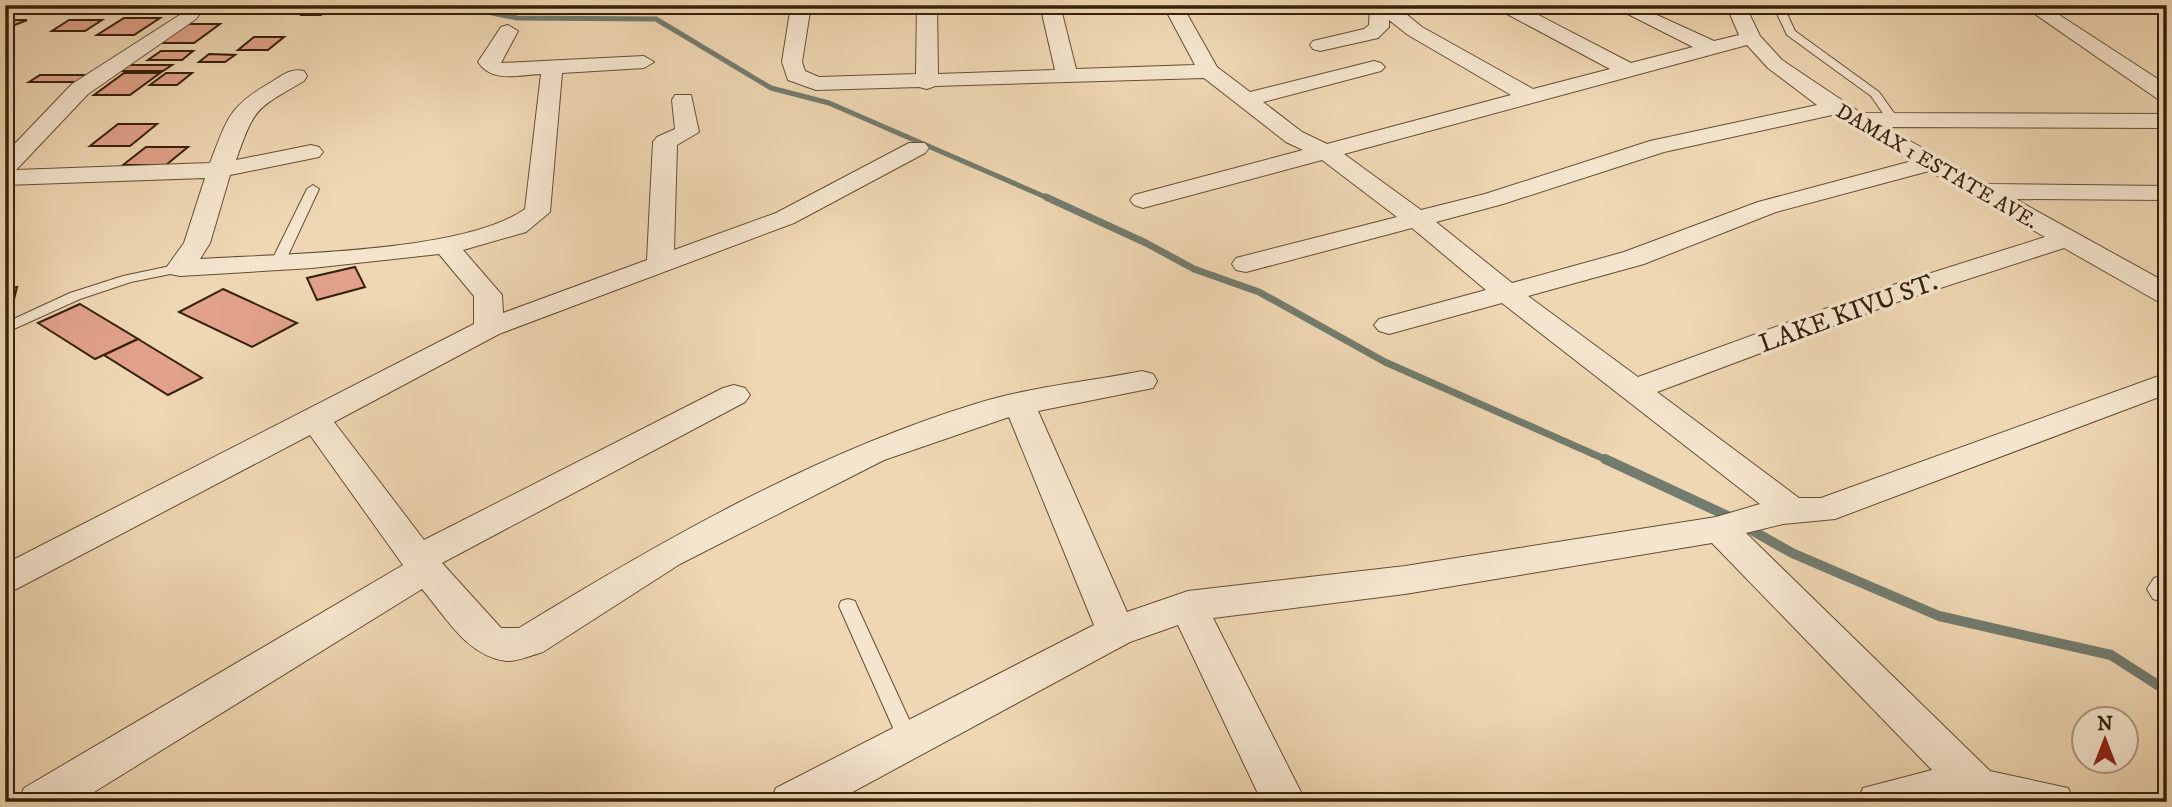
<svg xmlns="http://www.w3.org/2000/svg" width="2172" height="807" font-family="'IM FELL DW Pica',serif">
<rect width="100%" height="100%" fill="#efd7b3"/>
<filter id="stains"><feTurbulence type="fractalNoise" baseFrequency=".00286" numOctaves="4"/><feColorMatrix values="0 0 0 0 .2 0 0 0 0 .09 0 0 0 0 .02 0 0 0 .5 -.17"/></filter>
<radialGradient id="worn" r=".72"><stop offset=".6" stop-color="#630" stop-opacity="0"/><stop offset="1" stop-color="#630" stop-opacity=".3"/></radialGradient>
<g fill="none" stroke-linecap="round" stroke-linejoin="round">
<g stroke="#727c6e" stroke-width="5">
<polyline points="453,5 517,18 656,19 771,88 829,103 1050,199"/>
<polyline points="5,12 167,5"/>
</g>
<polyline stroke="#727c6e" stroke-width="7" points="1046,197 1146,243 1194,269 1259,292 1385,362 1609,461"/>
<g stroke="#727c6e" stroke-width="10">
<polyline points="1605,459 1732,518"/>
<polyline points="1746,527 1792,553 1939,616 2111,655 2167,691"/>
</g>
</g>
<g fill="#e1a18b" stroke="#362209" stroke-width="2">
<polygon points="249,5 275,5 264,14 238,13"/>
<polygon points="312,7 331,7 321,15 302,15"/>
<polygon points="124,18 160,18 134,35 97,35"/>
<polygon points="5,20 27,20 5,29"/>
<polygon points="69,20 102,20 85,31 52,31"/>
<polygon points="183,24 220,24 194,43 156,43"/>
<polygon points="254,37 284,37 268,50 238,50"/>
<polygon points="161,51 193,51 182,60 148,60"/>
<polygon points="209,54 235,55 225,62 199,62"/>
<polygon points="123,65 172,65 163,71 115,71"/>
<polygon points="124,73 160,73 130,95 94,95"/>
<polygon points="166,73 192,73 177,85 150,85"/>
<polygon points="40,75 90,75 80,82 29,82"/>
<polygon points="118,124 157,124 130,146 90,146"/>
<polygon points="146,147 188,147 166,165 123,165"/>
<polygon points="355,267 365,287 317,300 307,278"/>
<polygon points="17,287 10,316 5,317 5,289"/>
<polygon points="223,289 297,323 252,347 179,312"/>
<polygon points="80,304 138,339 95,359 38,323"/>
<polygon points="138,339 202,378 168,395 104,355"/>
</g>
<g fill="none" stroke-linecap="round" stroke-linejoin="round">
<defs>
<g id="service">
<polygon points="1773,5 1783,5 1795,31 1879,92 1899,120 1897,122 1889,122 1871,96 1787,35"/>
<polygon points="313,185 319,189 285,262 278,266 273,265 271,262 307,189"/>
<polygon points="180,264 185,265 187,268 185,271 131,282 80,299 5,333 5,323 70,293 123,276"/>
<polygon points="848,599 855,601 857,606 918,739 915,745 908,748 901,745 898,739 839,606 841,601"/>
</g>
<g id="minor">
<polygon points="494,5 513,5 509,13 495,13"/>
<path d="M791 5H811L802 62 805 71 819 77 916 74 917 5H937L938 74 1055 70 1040 5H1060L1076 69 1195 65 1163 5H1182L1217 67 1250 92 1374 61 1381 63 1385 67 1381 71 1263 102 1302 132 1327 144 1511 95 1408 35 1389 20V27L1378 38 1320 51 1313 49 1310 45 1313 41 1364 29 1369 25 1370 5H1395L1422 27 1533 89 1610 69 1507 14 1504 10 1507 6H1521L1631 63 1693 47 1610 5H1635L1714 41 1739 35 1726 5H1745L1760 36 1782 60 1861 113 2167 114V128L1885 127 1987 184 2167 186V200L2015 199 2167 283V303L2157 301 2064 248 1894 303 1657 392 1799 498H1821L2167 373V394L1835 519 1783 524 1746 533 1990 771 2068 788 2074 802H1857L1863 788 1932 770 1712 543 1405 594 1213 618 1306 802H1262L1178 625 1130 642 834 802H770L776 788 1094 625 1009 417 884 460 680 564 543 652C532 655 517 662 506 661 467 656 446 617 422 589L78 802H18L24 788 403 565 310 435 5 595V564L474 324V296L439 254 312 268 180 276 170 274 166 268 184 243 205 178 5 185V154L72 84 189 9 196 11 199 15 196 19 88 94 16 170 210 163C228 117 228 107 273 81 283 75 291 68 304 71L307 76 304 81C256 109 255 106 236 160L311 145 319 147 323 152 319 157 230 175 210 243 200 259C279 254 464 253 525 209L541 74C517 75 492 83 478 62L501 27 508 25 518 31 501 63 644 56 654 62 644 68 562 73 550 212 526 232 463 250 502 295 503 313 647 260 653 142 657 137 675 129 672 100 675 95H691L699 132 677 145 674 250 776 213 909 143H925L929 148 925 153 794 223 499 334 334 422 424 540 723 388 734 385 745 388 750 395 745 402 442 563 501 628H519C663 540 813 454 975 404 1028 387 1087 382 1142 371L1153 374 1157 381 1153 388 1038 411 1127 612 1188 591 1405 566 1716 517 1760 504 1502 303 1389 334 1379 331 1374 325 1379 319 1486 290 1412 228 1246 272 1236 270 1232 264 1236 258 1397 217 1322 160 1143 208 1134 205 1130 200 1134 195 1303 150 1286 142 1204 78 935 86 927 89 919 87 816 90 788 80 782 62ZM1747 45 1768 68 1817 105 1650 141 1485 194 1421 210 1344 154ZM1832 115 1912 161 1758 202 1624 252 1512 283 1436 222 1503 204 1664 152ZM1929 171 2045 237 1874 291 1638 377 1528 296 1644 264 1776 212Z"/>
<polygon points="2022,5 2044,5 2167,85 2167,102 2159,100"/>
<polygon points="2130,5 2167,5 2167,12 2139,11"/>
<polygon points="2167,574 2167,603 2166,603 2153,599 2147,589 2154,578"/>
</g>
</defs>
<use href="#service" stroke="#644f34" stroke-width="2"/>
<use href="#minor" stroke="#644f34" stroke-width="2"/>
<use href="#service" fill="#f5e5ce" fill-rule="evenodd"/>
<use href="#minor" fill="#f5e5ce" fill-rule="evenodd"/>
</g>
<g text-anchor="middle" stroke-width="7" stroke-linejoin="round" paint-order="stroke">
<g font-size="21" fill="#362209" stroke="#f5e5ce">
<text transform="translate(1937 166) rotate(30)" y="7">DAMAX 1 ESTATE AVE.</text>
</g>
<g font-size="26" fill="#362209" stroke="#f5e5ce">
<text transform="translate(1848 312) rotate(-20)" y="9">LAKE KIVU ST.</text>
</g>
</g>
<rect width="2172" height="807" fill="none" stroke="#efd7b3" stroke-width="28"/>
<rect x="7" y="7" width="2158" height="793" fill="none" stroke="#362209" stroke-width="3.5"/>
<rect x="14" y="14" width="2144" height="779" fill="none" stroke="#362209" stroke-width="2"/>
<g transform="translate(2105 740)"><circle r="33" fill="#f5e5ce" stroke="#a9977f" stroke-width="2"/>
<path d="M0-5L12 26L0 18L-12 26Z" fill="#8f2418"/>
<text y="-10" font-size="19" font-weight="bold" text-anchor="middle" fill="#362209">N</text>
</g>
<rect width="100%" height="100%" filter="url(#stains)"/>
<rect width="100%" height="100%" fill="url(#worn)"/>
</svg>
